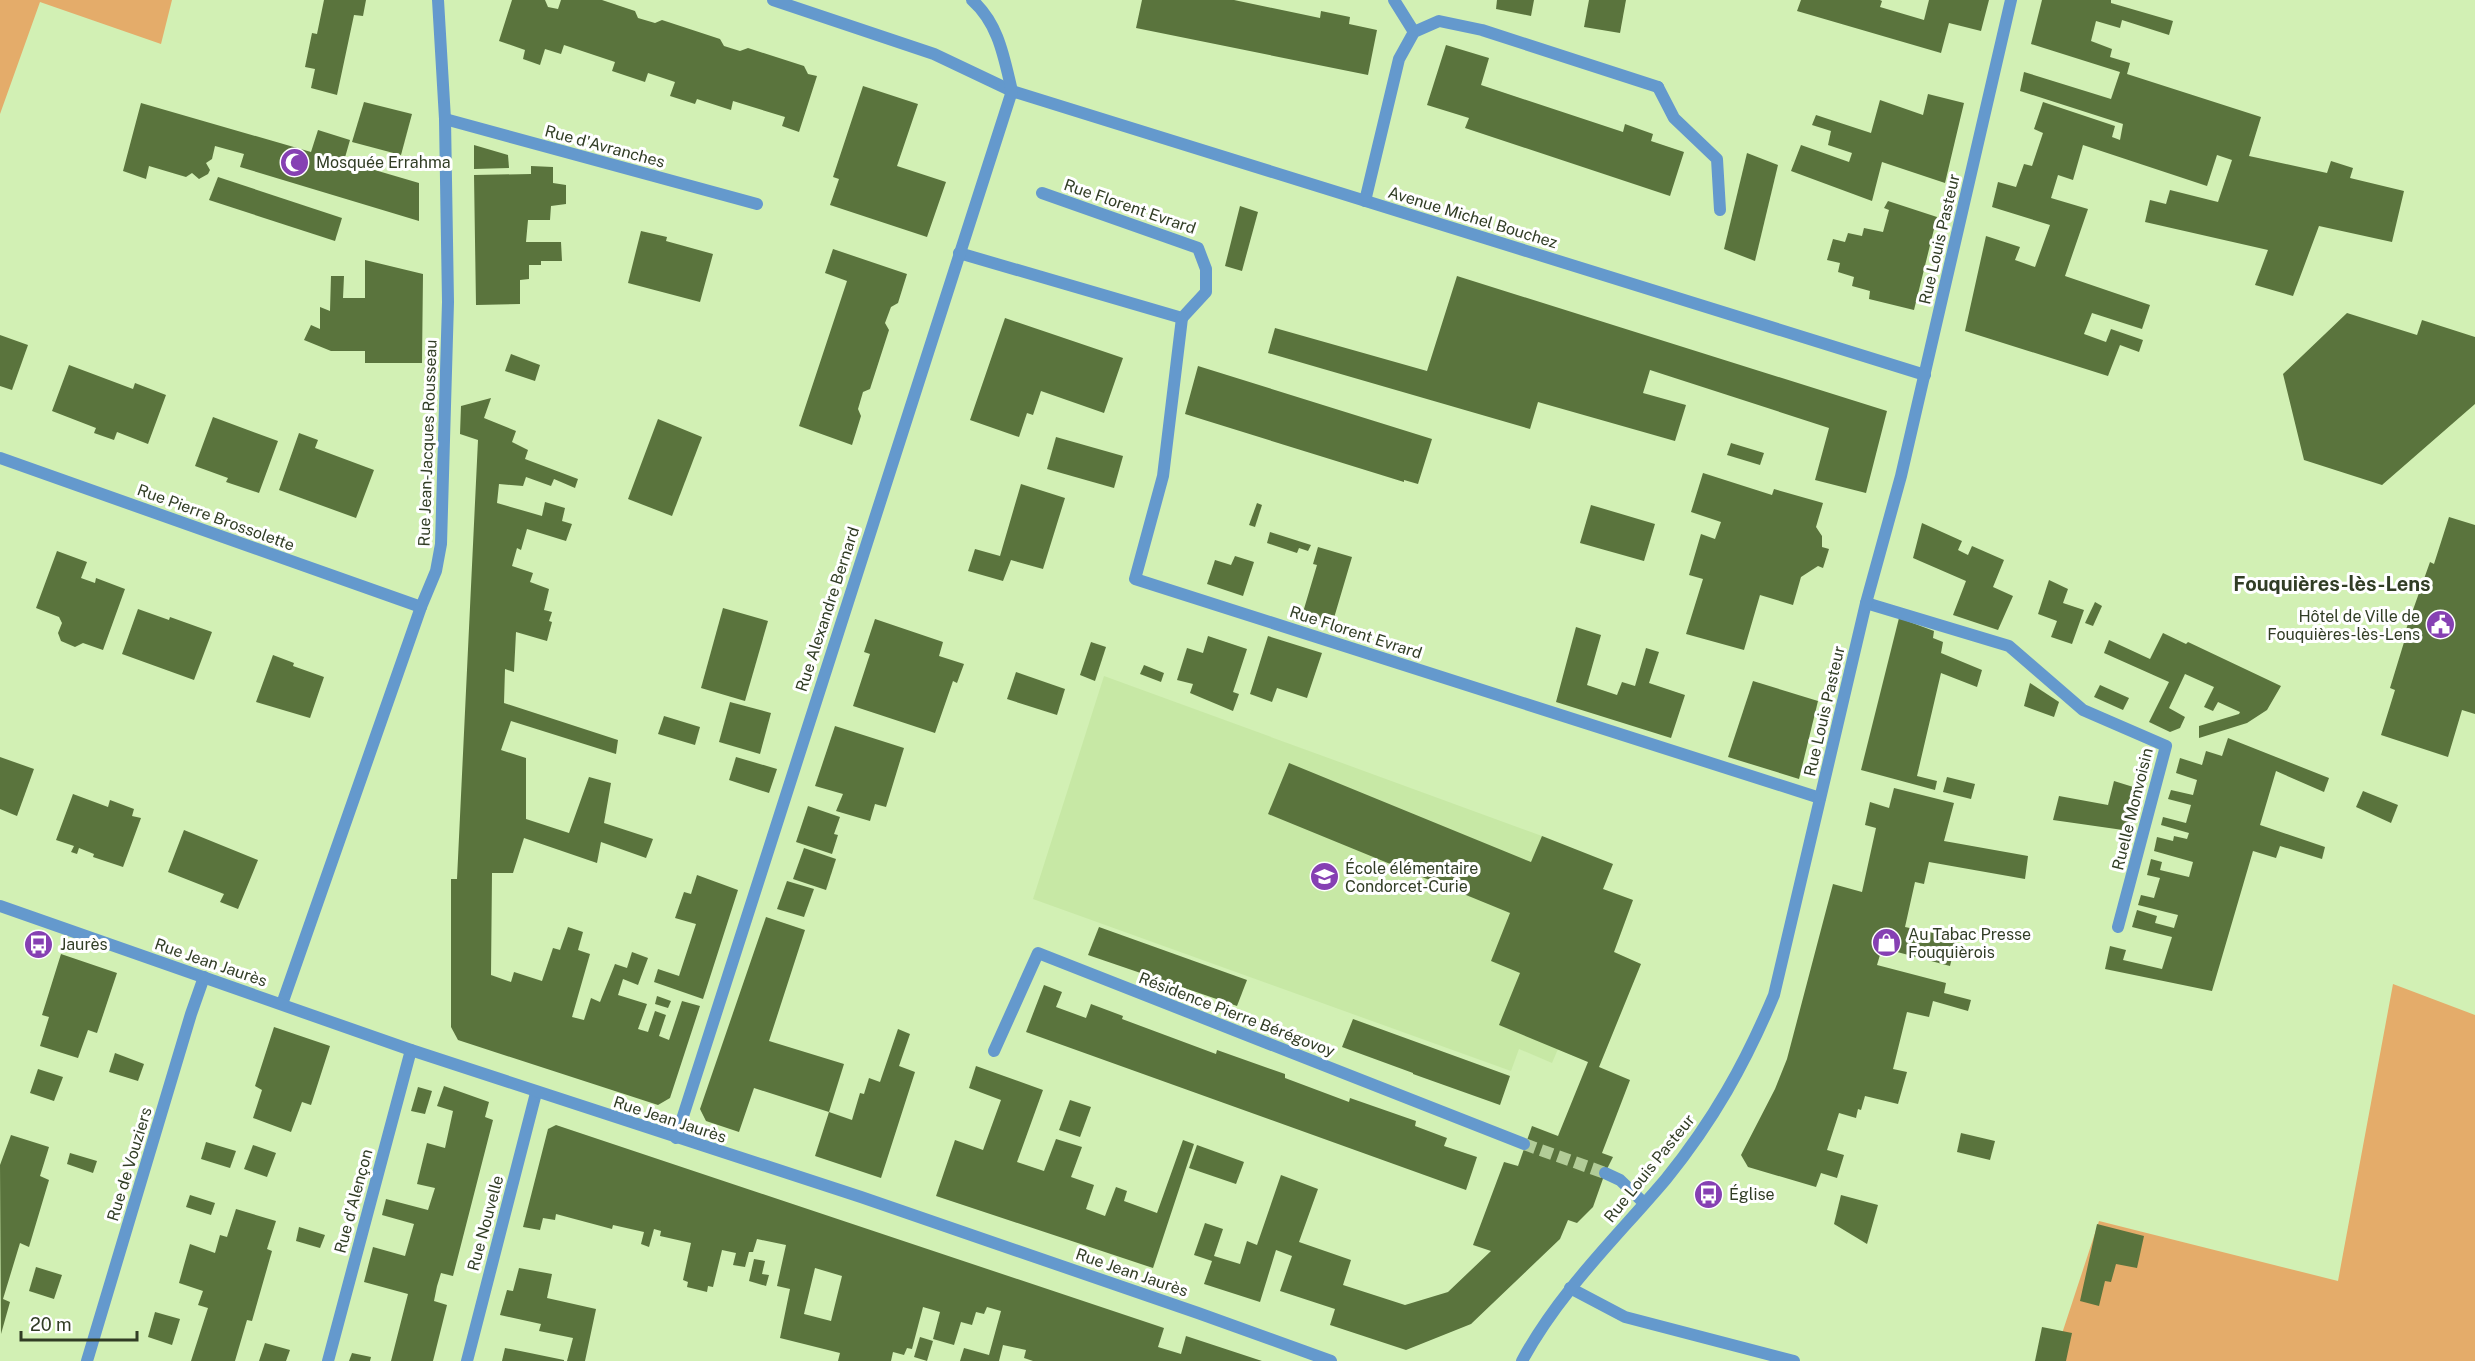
<svg xmlns="http://www.w3.org/2000/svg" width="2475" height="1361" font-family="'Public Sans',sans-serif">
<rect width="100%" height="100%" fill="#d2f0b4"/>
<polygon fill="#c7e8a5" points="1104,676 1542,836 1603,889 1633,900 1614,952 1641,964 1599,1067 1558,1049 1552,1063 1519,1049 1511,1071 1033,899"/>
<g fill="#e4ac6a">
<polygon points="0,0 172,0 161,44 40,2 0,114"/>
<polygon points="2393,984 2475,1015 2475,1361 2053,1361 2099,1221 2338,1281"/>
</g>
<g fill="#5a743d" fill-rule="evenodd">
<polygon points="324,0 366,0 363,16 354,15 337,95 311,88 315,69 305,67 312,33 317,34"/>
<polygon points="512,0 545,0 548,7 558,9 561,0 602,0 635,11 638,18 655,23 662,20 720,39 724,46 740,51 748,48 804,66 808,74 817,76 799,132 782,126 785,117 733,101 731,110 697,99 695,104 670,96 675,82 648,73 645,82 612,71 615,62 564,45 561,54 545,49 540,65 523,59 525,50 499,41"/>
<polygon points="1142,0 1234,0 1320,18 1321,11 1350,17 1349,24 1377,30 1368,75 1136,28"/>
<polygon points="1497,0 1534,0 1531,16 1496,9"/>
<polygon points="1589,0 1626,0 1620,33 1584,27"/>
<polygon points="1801,0 1880,0 1882,1 1880,7 1924,20 1929,0 1989,0 1981,31 1949,23 1941,53 1797,11"/>
<polygon points="2042,0 2111,0 2111,3 2173,21 2169,35 2122,20 2120,28 2096,21 2091,41 2112,49 2110,57 2130,63 2127,74 2261,117 2249,156 2327,173 2331,161 2353,168 2350,178 2404,191 2392,242 2319,226 2293,296 2255,285 2268,250 2145,222 2150,200 2166,204 2170,190 2218,202 2232,160 2217,155 2207,186 2083,145 2073,180 2058,175 2051,198 2088,209 2065,276 2150,305 2142,329 2092,313 2084,334 2106,342 2111,329 2143,340 2139,352 2120,345 2108,376 1965,331 1986,236 2020,247 2015,260 2035,267 2050,225 1992,207 1998,182 2016,187 2024,164 2032,166 2043,133 2034,129 2043,102 2115,126 2112,137 2120,140 2123,124 2020,91 2024,72 2111,99 2120,72 2031,44"/>
<polygon points="1446,45 1489,58 1481,85 1623,132 1625,124 1653,134 1651,141 1684,152 1670,196 1465,128 1469,118 1427,105"/>
<polygon points="863,86 918,104 897,166 946,182 927,237 830,205 839,179 833,177"/>
<polygon points="1928,94 1964,103 1945,183 1882,162 1872,201 1791,171 1801,145 1849,162 1852,153 1828,145 1831,131 1812,125 1816,115 1871,133 1880,100 1923,115"/>
<polygon points="364,102 412,114 401,155 352,142"/>
<polygon points="141,103 311,152 318,130 350,140 344,161 419,183 419,221 240,167 244,154 215,146 212,159 206,163 210,170 208,174 199,179 192,173 186,177 149,166 146,179 123,171"/>
<polygon points="474,145 508,155 509,168 474,169"/>
<polygon points="1747,153 1778,165 1755,261 1724,249"/>
<polygon points="531,166 553,167 553,183 566,185 566,204 551,206 550,220 528,220 526,242 561,242 562,261 541,261 541,265 529,265 529,279 520,280 520,304 476,305 474,175 531,174"/>
<polygon points="218,177 342,218 335,241 209,200"/>
<polygon points="1888,201 1937,217 1914,310 1869,299 1870,291 1852,286 1854,277 1838,272 1840,263 1827,260 1833,239 1845,242 1848,233 1862,236 1864,228 1883,232 1889,210 1884,208"/>
<polygon points="1240,206 1258,212 1242,271 1225,266"/>
<polygon points="641,231 667,237 666,241 713,254 700,302 628,283"/>
<polygon points="833,249 907,274 898,303 891,307 885,323 889,330 870,389 863,392 858,409 861,416 852,445 799,426 847,281 825,273"/>
<polygon points="365,260 423,274 422,363 365,363 365,351 331,351 304,340 311,325 320,329 320,307 330,311 331,276 344,276 343,298 365,298"/>
<polygon points="1457,276 1887,411 1866,493 1815,480 1829,428 1650,370 1643,393 1686,405 1675,441 1538,402 1530,429 1268,353 1275,328 1427,371"/>
<polygon points="2347,313 2417,335 2422,320 2475,337 2475,404 2382,485 2304,460 2283,374"/>
<polygon points="1005,318 1123,358 1104,413 1041,391 1033,415 1027,413 1019,437 970,420"/>
<polygon points="0,335 28,345 12,390 0,386"/>
<polygon points="511,354 540,365 535,381 505,371"/>
<polygon points="69,365 133,389 135,383 166,395 148,444 117,432 114,440 94,433 96,428 52,411"/>
<polygon points="1198,366 1432,439 1418,484 1404,480 1404,482 1185,414"/>
<polygon points="491,398 484,418 516,431 512,442 528,450 525,459 578,479 575,488 554,479 551,486 526,477 523,486 499,484 497,503 542,516 545,502 565,508 562,521 572,524 566,541 527,529 521,550 517,548 512,566 533,573 530,582 549,589 544,610 552,612 549,621 552,622 547,641 516,632 514,672 505,669 504,703 618,740 616,754 511,721 501,750 526,758 526,819 569,833 589,777 611,783 604,823 653,839 646,858 601,842 597,863 524,838 513,873 492,873 491,975 511,982 514,972 542,981 553,948 560,950 568,927 583,932 578,950 590,954 572,1017 584,1020 591,998 600,1002 615,964 627,968 632,952 648,958 638,985 623,979 618,995 647,1004 638,1029 648,1032 655,1011 666,1015 659,1036 669,1040 682,1001 700,1006 670,1098 658,1105 458,1040 451,1027 451,879 457,879 478,440 460,434 461,406"/>
<polygon points="213,417 278,441 259,493 226,482 228,478 195,466"/>
<polygon points="658,419 702,437 672,516 628,499"/>
<polygon points="299,433 318,440 315,448 374,470 356,518 279,490"/>
<polygon points="1056,437 1123,456 1114,488 1047,469"/>
<polygon points="1731,443 1764,453 1760,465 1727,455"/>
<polygon points="1703,473 1772,495 1774,489 1823,503 1816,527 1822,536 1822,547 1829,549 1823,568 1818,566 1801,577 1793,605 1760,595 1744,650 1686,634 1703,579 1689,575 1701,534 1715,539 1721,522 1691,512"/>
<polygon points="1021,484 1065,498 1043,569 1011,560 1003,581 968,571 975,549 1000,556"/>
<polygon points="1257,503 1262,505 1255,527 1249,525"/>
<polygon points="1591,505 1655,524 1644,561 1580,543"/>
<polygon points="2449,517 2475,525 2475,714 2462,710 2448,757 2381,735 2395,690 2390,688 2405,639 2403,638 2430,562 2434,564"/>
<polygon points="1922,523 1962,541 1958,550 1968,555 1972,546 2004,560 1993,587 2013,596 1998,630 1953,615 1966,581 1913,558"/>
<polygon points="1270,532 1311,545 1308,551 1299,548 1297,553 1267,543"/>
<polygon points="1318,547 1352,557 1331,628 1301,619 1317,565 1313,564"/>
<polygon points="57,551 87,562 81,578 95,583 96,578 125,589 103,650 83,643 75,647 61,641 58,633 62,623 59,617 36,608"/>
<polygon points="1235,556 1254,562 1243,596 1207,584 1215,560 1231,565"/>
<polygon points="2049,580 2068,589 2063,603 2084,610 2072,644 2051,637 2057,621 2038,614"/>
<polygon points="2095,602 2102,606 2093,626 2085,623"/>
<polygon points="723,608 768,621 745,701 701,688"/>
<polygon points="138,609 169,620 170,617 212,632 194,680 122,654"/>
<polygon points="1899,618 1934,631 1933,638 1943,642 1941,653 1982,670 1977,687 1941,673 1917,776 1937,781 1935,790 1861,770"/>
<polygon points="875,619 943,642 939,656 964,664 957,683 953,681 935,733 853,706 870,654 864,652"/>
<polygon points="1576,627 1601,635 1587,685 1617,695 1622,682 1635,686 1646,648 1659,652 1649,683 1685,695 1671,738 1556,702"/>
<polygon points="2163,633 2186,644 2188,642 2281,686 2267,710 2247,723 2199,738 2199,726 2239,714 2240,712 2218,702 2213,711 2204,707 2214,687 2185,674 2169,708 2185,717 2180,728 2170,732 2149,722 2169,682 2104,653 2109,640 2150,659"/>
<polygon points="1208,636 1247,649 1233,692 1239,694 1233,711 1190,693 1193,684 1177,680 1187,648 1203,653"/>
<polygon points="1268,636 1322,653 1307,698 1277,688 1272,702 1250,694"/>
<polygon points="1091,642 1106,647 1095,681 1080,675"/>
<polygon points="273,655 294,663 293,666 324,677 310,718 256,702"/>
<polygon points="1144,665 1164,673 1161,682 1140,674"/>
<polygon points="1016,672 1065,689 1057,715 1007,699"/>
<polygon points="1753,681 1818,701 1799,779 1728,757"/>
<polygon points="2030,683 2059,702 2054,717 2024,706"/>
<polygon points="2100,685 2129,698 2123,710 2094,697"/>
<polygon points="730,702 771,713 760,754 719,742"/>
<polygon points="664,716 700,727 695,745 658,734"/>
<polygon points="835,726 904,748 886,807 875,804 870,821 836,811 843,794 815,786"/>
<polygon points="2228,738 2329,778 2324,792 2276,771 2260,825 2325,847 2322,859 2280,846 2276,858 2253,851 2212,991 2105,969 2110,946 2126,950 2123,960 2162,969 2172,937 2132,927 2137,910 2157,916 2155,923 2174,928 2178,915 2138,905 2141,895 2154,898 2160,878 2147,875 2151,859 2162,862 2160,870 2189,877 2193,862 2154,851 2157,837 2173,841 2174,836 2187,839 2189,833 2161,825 2163,817 2186,823 2191,805 2168,799 2171,790 2193,795 2197,780 2176,773 2180,758 2202,765 2206,751 2222,756"/>
<polygon points="0,757 34,769 17,816 0,809"/>
<polygon points="736,757 777,769 769,793 729,780"/>
<polygon points="1289,763 1531,862 1542,836 1613,864 1603,889 1633,900 1614,952 1641,964 1599,1067 1630,1080 1602,1153 1613,1157 1605,1173 1593,1207 1577,1223 1568,1220 1560,1239 1471,1324 1406,1350 1330,1325 1335,1309 1280,1291 1292,1256 1276,1250 1260,1302 1204,1284 1212,1261 1194,1255 1205,1223 1223,1229 1214,1256 1240,1264 1247,1241 1257,1245 1281,1175 1318,1189 1299,1242 1351,1260 1343,1285 1405,1305 1448,1292 1491,1251 1473,1245 1504,1162 1518,1166 1532,1126 1558,1136 1588,1062 1499,1025 1520,973 1491,961 1510,913 1268,814"/>
<polygon points="1947,777 1975,784 1971,799 1943,792"/>
<polygon points="2114,781 2143,790 2130,831 2053,820 2059,796 2108,805"/>
<polygon points="1894,788 1954,803 1944,841 2028,856 2025,879 1929,862 1924,884 1915,882 1905,927 1957,938 1950,966 1882,948 1877,965 1946,983 1944,993 1971,1000 1968,1011 1933,1001 1929,1017 1907,1012 1893,1069 1907,1072 1898,1104 1865,1096 1861,1110 1858,1109 1856,1118 1839,1113 1827,1150 1844,1155 1837,1178 1821,1173 1816,1187 1748,1167 1741,1155 1775,1089 1787,1059 1833,884 1862,892 1876,828 1865,825 1870,802 1889,808"/>
<polygon points="2363,791 2398,805 2391,823 2356,807"/>
<polygon points="73,794 108,807 110,800 134,809 132,816 141,818 123,867 93,857 94,854 79,848 77,854 71,852 74,846 56,840"/>
<polygon points="808,806 840,817 834,834 838,835 832,854 796,842"/>
<polygon points="184,830 258,860 238,909 220,902 224,894 168,872"/>
<polygon points="804,848 836,859 826,890 793,879"/>
<polygon points="697,875 738,890 703,999 654,982 658,969 679,976 696,924 675,918 684,892 691,894"/>
<polygon points="787,881 814,889 804,917 777,909"/>
<polygon points="766,917 805,930 769,1041 844,1064 829,1112 754,1088 739,1132 706,1121 700,1109"/>
<polygon points="1099,927 1247,980 1237,1006 1088,955"/>
<polygon points="61,954 117,973 97,1033 88,1030 78,1058 40,1046 49,1017 42,1015"/>
<polygon points="1044,985 1062,992 1056,1007 1086,1018 1091,1004 1123,1016 1122,1019 1216,1054 1217,1050 1285,1074 1285,1078 1349,1102 1350,1098 1416,1121 1415,1126 1447,1138 1444,1146 1477,1157 1466,1190 1026,1032"/>
<polygon points="657,996 671,1001 668,1008 655,1004"/>
<polygon points="1353,1019 1510,1076 1500,1105 1413,1074 1413,1073 1342,1047"/>
<polygon points="274,1027 330,1046 311,1105 302,1102 291,1132 253,1118 262,1090 255,1086"/>
<polygon points="898,1029 910,1034 899,1066 915,1072 881,1178 815,1156 829,1112 852,1120 860,1093 864,1094 869,1078 880,1082"/>
<polygon points="115,1053 144,1064 138,1081 109,1072"/>
<polygon points="976,1066 1043,1090 1017,1162 1044,1171 1056,1139 1082,1147 1071,1177 1094,1185 1086,1209 1105,1216 1116,1187 1127,1191 1124,1201 1157,1213 1183,1140 1194,1144 1153,1268 936,1196 955,1140 983,1150 1001,1100 969,1088"/>
<polygon points="38,1069 63,1077 54,1101 30,1093"/>
<polygon points="444,1086 489,1102 485,1117 493,1120 453,1276 441,1273 437,1286 434,1301 447,1305 433,1361 391,1361 408,1294 364,1282 373,1247 405,1256 414,1224 382,1215 386,1199 428,1210 435,1188 417,1184 427,1143 445,1148 453,1111 437,1106"/>
<polygon points="418,1087 432,1091 425,1114 411,1111"/>
<polygon points="1070,1100 1091,1107 1080,1137 1059,1130"/>
<path d="M556 1125 1164 1328 1158 1347 1181 1354 1186 1336 1262 1361H1033L1024 1358 1026 1350 1003 1345 999 1361H960L964 1348 989 1355 1001 1311 987 1307 984 1314 976 1312 972 1325 961 1322 954 1345 933 1339 940 1312 923 1307 912 1349 907 1348 904 1355 893 1352 891 1361H838L840 1353 780 1338 790 1289 777 1286 786 1245 757 1239 753 1252H749L745 1267 733 1265 736 1253 722 1250 713 1287 708 1286 707 1292 687 1287 688 1282 683 1280 691 1243 660 1236 661 1231 654 1229 649 1247 641 1244 644 1232 613 1225 612 1229 556 1214 555 1220 543 1218 540 1230 523 1227 548 1129ZM815 1268 842 1276 831 1321 804 1314Z"/>
<polygon points="1961,1133 1995,1141 1990,1160 1957,1152"/>
<polygon points="11,1135 49,1147 40,1176 49,1180 29,1247 20,1243 3,1299 10,1302 1,1334 0,1165"/>
<polygon points="206,1142 236,1151 230,1168 201,1159"/>
<polygon points="253,1145 276,1153 267,1177 244,1169"/>
<polygon points="1197,1145 1244,1162 1236,1184 1189,1168"/>
<polygon points="70,1153 97,1161 93,1173 67,1164"/>
<polygon points="190,1195 215,1203 211,1215 186,1207"/>
<polygon points="1841,1195 1878,1205 1867,1244 1834,1224"/>
<polygon points="236,1209 276,1221 267,1249 272,1251 252,1321 247,1320 235,1361 191,1361 208,1308 198,1305 203,1291 179,1283 184,1265 190,1244 215,1253 220,1235 227,1237"/>
<polygon points="2097,1224 2144,1236 2137,1268 2116,1264 2111,1282 2105,1281 2099,1306 2080,1301"/>
<polygon points="299,1227 325,1235 320,1248 296,1241"/>
<polygon points="754,1259 765,1261 762,1274 769,1275 766,1286 749,1281"/>
<polygon points="36,1267 62,1275 54,1299 29,1291"/>
<polygon points="519,1268 552,1274 547,1298 596,1309 585,1361 567,1361 573,1338 539,1331 541,1324 500,1315 507,1290 513,1291"/>
<polygon points="155,1312 180,1319 172,1345 148,1337"/>
<polygon points="2042,1327 2072,1333 2066,1361 2035,1361"/>
<polygon points="920,1337 933,1341 927,1361 914,1357"/>
<polygon points="265,1343 290,1350 286,1361 259,1361"/>
<polygon points="505,1348 564,1360 564,1361 502,1361"/>
<polygon points="352,1353 371,1357 370,1361 349,1361"/>
</g>
<g fill="none" stroke-linecap="round" stroke-linejoin="round">
<polyline stroke="#b2cc97" stroke-width="12" stroke-dasharray="12 6" stroke-linecap="butt" points="1524,1144 1605,1173"/>
<g stroke="#6499cd" stroke-width="12">
<polyline points="1658,87 1674,118 1717,159 1720,210"/>
<polyline points="959,253 1182,318 1206,292 1206,269 1198,248 1042,193"/>
</g>
<g stroke="#6499cd" stroke-width="12">
<polyline points="773,0 934,54 1012,91 1925,375"/>
<polyline points="1394,0 1414,32"/>
<polyline points="445,119 757,204"/>
<polyline points="1365,201 1399,59 1414,32 1439,21 1482,30 1658,87"/>
<polyline points="1182,318 1163,476 1135,579 1820,798"/>
<polyline points="0,458 421,607"/>
<polyline points="1866,603 2009,646 2083,710 2166,746 2118,927"/>
<polyline points="282,1004 421,607 436,571 441,544 448,302 445,119 438,0"/>
<polyline points="994,1051 1038,953 1524,1144"/>
<path d="M676 1138 1012 91C1004 58 999 24 972 0"/>
<polyline points="1605,1173 1620,1180 1644,1203"/>
<polyline points="1570,1288 1625,1317 1794,1361"/>
<polyline points="87,1361 191,1014 204,977"/>
<polyline points="328,1361 411,1050"/>
<polyline points="467,1361 536,1093"/>
</g>
<g stroke="#6499cd" stroke-width="12">
<polyline points="0,906 411,1050 861,1197 1198,1313 1331,1361"/>
<path d="M1522 1361C1559 1292 1616 1238 1666 1179 1713 1121 1745 1064 1774 995L1866 603 1901 476 2011 0"/>
</g>
</g>
<defs>
<symbol id="mosque-disc" viewBox="-11 -11 22 22"><circle r="9.5" fill="#8640b3" stroke="#fff"/><path d="M3.5-4.9A6 6 0 1 0 3.5 4.9A5 5 0 1 1 3.5-4.9Z" fill="#fff"/></symbol>
<symbol id="civic-disc" viewBox="-11 -11 22 22"><circle r="9.5" fill="#8640b3" stroke="#fff"/><path d="M-.6-6.5H3V-4.5H.6V-3L4-1V1h2V6H-6V1h2V-1L-.6-3ZM-1.2 2.5V6h2.4V2.5Z" fill="#fff"/></symbol>
<symbol id="school-disc" viewBox="-11 -11 22 22"><circle r="9.5" fill="#8640b3" stroke="#fff"/><path d="M0-5L7-2L0 1L-7-2ZM-4 1L0 2.5L4 1V4Q0 6-4 4Z" fill="#fff"/></symbol>
<symbol id="shop-disc" viewBox="-11 -11 22 22"><circle r="9.5" fill="#8640b3" stroke="#fff"/><path d="M-5-2.5h2.3a2.7 3.5 0 0 1 5.4 0H5L5.5 6h-11ZM-1.5-2.5h3a1.5 2.3 0 0 0-3 0Z" fill="#fff"/></symbol>
<symbol id="bus-disc" viewBox="-11 -11 22 22"><circle r="9.5" fill="#8640b3" stroke="#fff"/><path d="M-5-6H5V4H4V6H2V4H-2V6H-4V4H-5ZM-3.5-4V0h7V-4ZM-3.5 1.2v1.5H-2V1.2ZM2 1.2v1.5H3.5V1.2Z" fill="#fff"/></symbol>
</defs>
<g fill-rule="evenodd">
<use href="#mosque-disc" x="278" y="146" width="33" height="33"/>
<use href="#civic-disc" x="2424" y="608" width="33" height="33"/>
<use href="#school-disc" x="1308" y="860" width="33" height="33"/>
<use href="#shop-disc" x="1870" y="926" width="33" height="33"/>
<use href="#bus-disc" x="22" y="928" width="33" height="33"/>
<use href="#bus-disc" x="1692" y="1178" width="33" height="33"/>
</g>
<g text-anchor="middle" stroke-width="6" stroke-linejoin="round" paint-order="stroke">
<g font-size="16" fill="#313d25" stroke="#fff">
<text transform="translate(605 146) rotate(15)" y="6">Rue d'Avranches</text>
<text transform="translate(1130 206) rotate(19)" y="6">Rue Florent Evrard</text>
<text transform="translate(1473 217) rotate(17)" y="6">Avenue Michel Bouchez</text>
<text transform="translate(1939 239) rotate(-77)" y="6">Rue Louis Pasteur</text>
<text transform="translate(427 443) rotate(-88)" y="6">Rue Jean-Jacques Rousseau</text>
<text transform="translate(216 517) rotate(20)" y="6">Rue Pierre Brossolette</text>
<text transform="translate(827 609) rotate(-72)" y="6">Rue Alexandre Bernard</text>
<text transform="translate(1356 632) rotate(18)" y="6">Rue Florent Evrard</text>
<text transform="translate(1824 711) rotate(-77)" y="6">Rue Louis Pasteur</text>
<text transform="translate(2132 809) rotate(-76)" y="6">Ruelle Monvoisin</text>
<text transform="translate(211 962) rotate(19)" y="6">Rue Jean Jaurès</text>
<text transform="translate(1237 1014) rotate(21)" y="6">Résidence Pierre Bérégovoy</text>
<text transform="translate(670 1119) rotate(18)" y="6">Rue Jean Jaurès</text>
<text transform="translate(129 1164) rotate(-73)" y="6">Rue de Vouziers</text>
<text transform="translate(1649 1168) rotate(-51)" y="6">Rue Louis Pasteur</text>
<text transform="translate(353 1201) rotate(-75)" y="6">Rue d'Alençon</text>
<text transform="translate(485 1223) rotate(-75)" y="6">Rue Nouvelle</text>
<text transform="translate(1132 1272) rotate(19)" y="6">Rue Jean Jaurès</text>
</g>
<g font-size="16" fill="#313d25" stroke="#fff" text-anchor="start">
<text x="316" y="168">Mosquée Errahma</text>
<text x="2420" y="622" text-anchor="end">Hôtel de Ville de<tspan x="2420" dy="18">Fouquières-lès-Lens</tspan></text>
<text x="1345" y="874">École élémentaire<tspan x="1345" dy="18">Condorcet-Curie</tspan></text>
<text x="1908" y="940">Au Tabac Presse<tspan x="1908" dy="18">Fouquièrois</tspan></text>
<text x="60" y="950">Jaurès</text>
<text x="1729" y="1200">Église</text>
</g>
<g font-size="20" font-weight="bold" fill="#313d25" stroke="#fff">
<text x="2332" y="591">Fouquières-lès-Lens</text>
</g>
</g>
<path d="M21 1331v9h116v-9" fill="none" stroke="#313d25" stroke-width="3"/>
<text x="30" y="1331" font-size="18" fill="#313d25" stroke="#ffffff" stroke-width="4.5" paint-order="stroke">20 m</text>
</svg>
